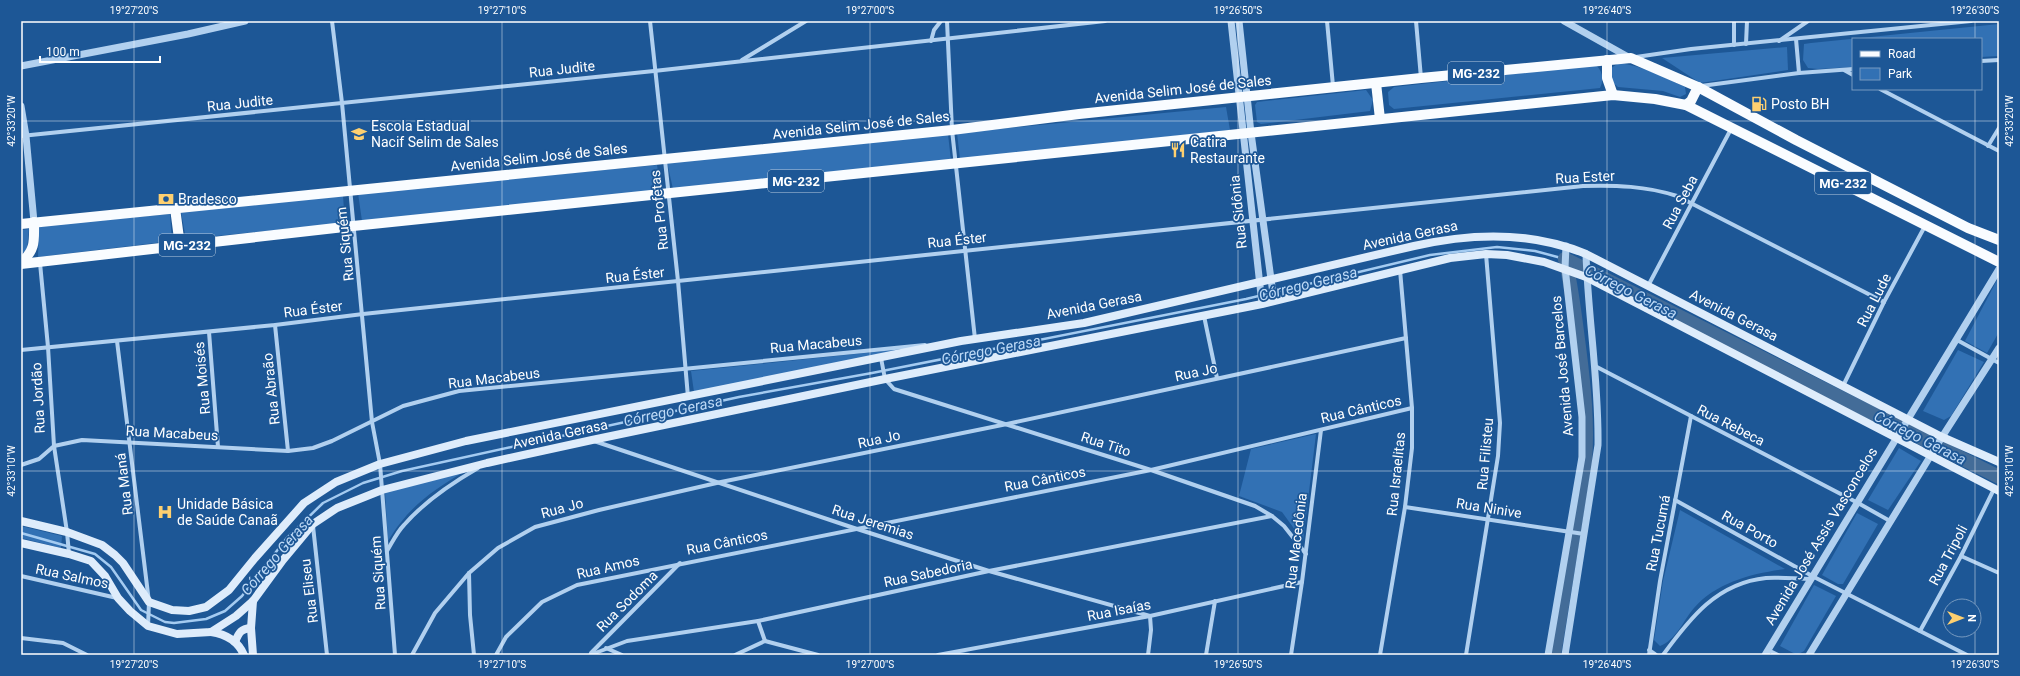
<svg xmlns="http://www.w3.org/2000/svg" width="2020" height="676" font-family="Roboto,sans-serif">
<rect width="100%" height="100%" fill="#1d5796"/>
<g fill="#3271b4">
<polygon points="1999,24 1999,56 1981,57 1981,39 1853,39 1853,67 1818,69 1808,68 1803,60 1804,44 1811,43"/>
<polygon points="1787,47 1788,70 1700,83 1662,58"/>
<path d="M1619 63C1643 66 1664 77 1685 87L1686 94 1680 97 1663 91 1618 87 1612 82 1611 68Z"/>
<path d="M1596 65C1603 72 1604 79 1600 88L1394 109 1389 105 1388 92 1394 87Z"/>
<polygon points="1366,90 1373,100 1370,111 1261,124 1257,122 1255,105 1257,102"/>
<polygon points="1226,107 1230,130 960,159 957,133"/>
<polygon points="948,134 951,161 673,189 667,162"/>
<polygon points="657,165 661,190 362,221 358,193"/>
<polygon points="343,196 345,223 186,239 181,212"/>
<polygon points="170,214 172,241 38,257 39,226"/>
<polygon points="29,229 27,249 21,255 21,230"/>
<polygon points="1998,278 1999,332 1987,353 1965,341"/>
<polygon points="913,348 694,392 691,371"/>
<polygon points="1958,350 1984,362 1951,416 1944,420 1923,411"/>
<polygon points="1316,434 1303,541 1282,512 1239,496 1251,449"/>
<polygon points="1899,448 1921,461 1888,510 1868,500"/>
<path d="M467 470C433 490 409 506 388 541L385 492Z"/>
<path d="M1680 510 1785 569C1754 573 1716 582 1694 608 1683 621 1676 640 1660 646L1654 640 1663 581Z"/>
<polygon points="1857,513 1878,524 1843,584 1838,584 1822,575"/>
<polygon points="21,526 62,536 61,548 21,538"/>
<polygon points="1814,585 1836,596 1804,651 1797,655 1780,646"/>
</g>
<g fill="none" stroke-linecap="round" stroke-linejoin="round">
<polyline stroke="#a4cbf1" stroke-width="2.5" points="21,533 95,554 111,567 141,610 165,622 174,623 206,619 225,611 242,596 286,539 323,503 363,483 402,471 739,397 872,373 1246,299 1430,255 1497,247 1535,251 1565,259"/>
<g stroke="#436c98" stroke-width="14">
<polyline points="1565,259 1999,477"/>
<path d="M1554 655 1585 463C1588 423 1584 386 1579 347 1575 317 1572 288 1565 259"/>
</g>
<g stroke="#b1d0ef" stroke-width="4">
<polyline points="332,21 342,103 372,422 380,464 395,655"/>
<polyline points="650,21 678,281 688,397"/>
<polyline points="947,21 952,130 975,339"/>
<polyline points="1327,21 1333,86"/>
<polyline points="1416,21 1421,78"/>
<polyline points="1796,39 1799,73"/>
<polyline points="931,41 934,30 941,21"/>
<polyline points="1779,41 1808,21"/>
<polyline points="1746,44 1747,21"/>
<polyline points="1734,45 1734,21"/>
<polyline points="1636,57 1691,49 1971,21"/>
<polyline points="742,60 806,21"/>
<polyline points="1981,61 1999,60"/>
<polyline points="1844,70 1853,75"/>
<polyline points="1701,86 1799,73 1853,69"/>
<polyline points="1880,89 1999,151"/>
<polyline points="21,136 654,71 1105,21"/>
<polyline points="1988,146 1999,128"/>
<polyline points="40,263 48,347 54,446 67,532 69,554"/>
<polyline points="1648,286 1731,129"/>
<polyline points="1204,316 1217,378"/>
<polyline points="275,325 288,451"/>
<polyline points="209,332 218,447"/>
<polyline points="1957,340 1999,363"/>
<polyline points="117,341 149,602 148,626"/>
<path d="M21 350 275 325 363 314 1583 186C1616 185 1646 186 1677 196L1884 302"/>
<polyline points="881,358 885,379 894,389 1151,470 1255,506 1272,516 1284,526 1306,554"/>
<polyline points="1595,366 1858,503 1890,521"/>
<polyline points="1843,386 1884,302 1925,226"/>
<polyline points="594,441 854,528 989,571 1150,616 1151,630 1148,655"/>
<polyline points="21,465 39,459 54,446 82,440 288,451 313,448 332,441 403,406 459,391 925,345"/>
<polyline points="1675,500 1814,577 1967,655"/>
<polyline points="1405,507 1584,534"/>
<polyline points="313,526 327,655"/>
<path d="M387 551C392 543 397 532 404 525 424 502 452 483 478 468"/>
<polyline points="1961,556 1999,573"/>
<polyline points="469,573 470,615 474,655"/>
<polyline points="21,576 117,598"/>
<polyline points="758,621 765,641"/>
<polyline points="1920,631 1961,556 1994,489"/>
<polyline points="21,638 63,643 87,655"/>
<polyline points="606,648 622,655"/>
<polyline points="1649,650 1656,655"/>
<polyline points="1768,650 1778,655"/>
<polyline points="591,653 680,563"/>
<polyline points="950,654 968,655"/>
<polyline points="412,655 435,613 469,573 498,548 535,527 599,510 721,482 1007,424 1406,338"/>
<polyline points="496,655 506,637 542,602 577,585 1151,470 1412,408"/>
<polyline points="590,655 627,641 758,621 989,571 1272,516"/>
<polyline points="735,655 765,641 818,655"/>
<polyline points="938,655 1150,616 1302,582"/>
<polyline points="1206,655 1215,601"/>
<polyline points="1291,655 1302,582 1321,430"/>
<polyline points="1380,655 1405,507 1412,448 1412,408 1400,270"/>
<polyline points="1466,655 1498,456 1500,423 1486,254"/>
<polyline points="1649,655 1660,581 1691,416"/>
<path d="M1663 655C1690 618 1717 583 1766 578 1781 577 1797 579 1812 579"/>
</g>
<g stroke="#b1d0ef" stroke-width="7">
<polyline points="1231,21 1262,304"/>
<polyline points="1239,21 1251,133 1274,301"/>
<polyline points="1564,21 1630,58"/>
<polyline points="21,66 188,34 245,21"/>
<polyline points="21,106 26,136 34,222"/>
<polyline points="1548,655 1582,457 1582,417 1565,268 1566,246"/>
<path d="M1565 655 1598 445C1599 381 1588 318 1586 254"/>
<polyline points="1765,655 1999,269"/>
<polyline points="1809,655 1942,437 1999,348"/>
</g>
<g stroke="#deecfb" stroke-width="8">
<path d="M21 521 67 532 102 545 115 555 123 563 149 602 172 610 189 611 206 607 229 590 255 558 304 503 336 482 380 464 466 441 961 341 1084 323 1414 246C1471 233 1531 231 1586 254L1942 437 1999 462"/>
<polyline points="21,543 69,554 91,561 105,576 118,598 130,611 148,626 177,634 211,632 236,616 253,601 283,560 313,524 337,508 382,490 487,463 592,440 885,379 1262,304 1450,258 1486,254 1507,255 1544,262 1586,277 1999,491"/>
<path d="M211 632C225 634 238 641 244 655"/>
<path d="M235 642C239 632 241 629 251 628"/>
<polyline points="253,655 251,628 253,601"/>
</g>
<g stroke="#f9fcff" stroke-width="10">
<polyline points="1607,60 1607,78 1613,95"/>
<polyline points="1376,83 1380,119"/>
<polyline points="1686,105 1691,101 1698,87"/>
<polyline points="175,208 180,246"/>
<polyline points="21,224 952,130 1079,114 1421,78 1631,58 1698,87 1796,140 1968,228 1999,240"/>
<path d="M21 263C36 249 34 241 34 222"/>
<polyline points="21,264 353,226 1613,95 1655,99 1686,105 1999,262"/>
</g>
</g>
<path fill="none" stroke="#fff" stroke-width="1" stroke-opacity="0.45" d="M134 21V655M502 21V655M870 21V655M1238 21V655M1607 21V655M1975 21V39M1975 89V655M21 121H1999M21 471H1999"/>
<defs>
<symbol id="fuel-bare" viewBox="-9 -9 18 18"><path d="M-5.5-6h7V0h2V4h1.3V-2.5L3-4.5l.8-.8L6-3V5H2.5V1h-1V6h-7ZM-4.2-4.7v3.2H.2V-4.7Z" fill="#fed070" stroke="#1d5796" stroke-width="2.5" paint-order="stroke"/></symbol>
<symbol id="school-bare" viewBox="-9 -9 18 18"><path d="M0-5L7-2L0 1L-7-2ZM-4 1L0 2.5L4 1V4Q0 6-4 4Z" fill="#fed070" stroke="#1d5796" stroke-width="2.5" paint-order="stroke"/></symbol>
<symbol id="restaurant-bare" viewBox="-9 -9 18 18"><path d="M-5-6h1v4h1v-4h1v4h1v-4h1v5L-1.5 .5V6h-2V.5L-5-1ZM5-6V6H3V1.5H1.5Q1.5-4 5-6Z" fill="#fed070" stroke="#1d5796" stroke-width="2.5" paint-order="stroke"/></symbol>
<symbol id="bank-bare" viewBox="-9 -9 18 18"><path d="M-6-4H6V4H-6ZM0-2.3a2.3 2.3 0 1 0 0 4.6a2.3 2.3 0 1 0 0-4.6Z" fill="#fed070" stroke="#1d5796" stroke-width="2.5" paint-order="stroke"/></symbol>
<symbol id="hospital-bare" viewBox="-9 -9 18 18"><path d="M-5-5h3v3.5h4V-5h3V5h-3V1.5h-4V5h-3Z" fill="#fed070" stroke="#1d5796" stroke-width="2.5" paint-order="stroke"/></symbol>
</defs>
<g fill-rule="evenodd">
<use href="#fuel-bare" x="1748" y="93" width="22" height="22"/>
<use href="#school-bare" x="348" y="123" width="22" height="22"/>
<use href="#restaurant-bare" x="1167" y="139" width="22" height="22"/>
<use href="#bank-bare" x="155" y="188" width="22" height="22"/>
<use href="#hospital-bare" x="154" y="501" width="22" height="22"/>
</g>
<g text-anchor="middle" stroke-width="3.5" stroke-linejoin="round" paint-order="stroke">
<g fill="#1d5796" stroke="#bbcde0" stroke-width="1">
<rect x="1448" y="62" width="56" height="22" rx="3"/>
<rect x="768" y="170" width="56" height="22" rx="3"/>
<rect x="1815" y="172" width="56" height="22" rx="3"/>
<rect x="159" y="234" width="56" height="22" rx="3"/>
</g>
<g font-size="13" font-weight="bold" fill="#fff">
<text x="1476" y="78">MG-232</text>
<text x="796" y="186">MG-232</text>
<text x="1843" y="188">MG-232</text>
<text x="187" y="250">MG-232</text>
</g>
<g font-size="14" fill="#fff" stroke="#1d5796">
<text transform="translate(562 69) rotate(-6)" y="5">Rua Judite</text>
<text transform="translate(1183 89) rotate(-6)" y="5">Avenida Selim José de Sales</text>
<text transform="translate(240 103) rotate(-6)" y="5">Rua Judite</text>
<text transform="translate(861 125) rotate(-6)" y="5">Avenida Selim José de Sales</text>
<text transform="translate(539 157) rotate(-6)" y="5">Avenida Selim José de Sales</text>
<text transform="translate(1585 177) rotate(-3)" y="5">Rua Ester</text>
<text transform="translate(1680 202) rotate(-62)" y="5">Rua Seba</text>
<text transform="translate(659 210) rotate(-96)" y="5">Rua Profetas</text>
<text transform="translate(1238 212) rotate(-96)" y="5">Rua Sidônia</text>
<text transform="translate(1410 235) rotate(-12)" y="5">Avenida Gerasa</text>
<text transform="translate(957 240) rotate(-6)" y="5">Rua Éster</text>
<text transform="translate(345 244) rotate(-96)" y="5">Rua Siquém</text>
<text transform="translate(635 275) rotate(-6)" y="5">Rua Éster</text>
<text transform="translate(1874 300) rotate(-63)" y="5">Rua Lude</text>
<text transform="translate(1094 305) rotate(-11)" y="5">Avenida Gerasa</text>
<text transform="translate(313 309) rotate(-7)" y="5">Rua Éster</text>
<text transform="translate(1734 315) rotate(27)" y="5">Avenida Gerasa</text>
<text transform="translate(816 344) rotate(-5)" y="5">Rua Macabeus</text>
<text transform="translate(1562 366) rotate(-95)" y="5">Avenida José Barcelos</text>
<text transform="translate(1196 372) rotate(-12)" y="5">Rua Jo</text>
<text transform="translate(202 378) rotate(-95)" y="5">Rua Moisés</text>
<text transform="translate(494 378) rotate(-7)" y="5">Rua Macabeus</text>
<text transform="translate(271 389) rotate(-96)" y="5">Rua Abraão</text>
<text transform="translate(38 398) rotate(-93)" y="5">Rua Jordão</text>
<text transform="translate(1361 409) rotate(-13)" y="5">Rua Cânticos</text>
<text transform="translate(1731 425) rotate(27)" y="5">Rua Rebeca</text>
<text transform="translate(172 433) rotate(3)" y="5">Rua Macabeus</text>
<text transform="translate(560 434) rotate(-12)" y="5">Avenida Gerasa</text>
<text transform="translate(879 439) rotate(-12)" y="5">Rua Jo</text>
<text transform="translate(1106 444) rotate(18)" y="5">Rua Tito</text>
<text transform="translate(1485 454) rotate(-85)" y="5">Rua Filisteu</text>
<text transform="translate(1396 474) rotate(-84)" y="5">Rua Israelitas</text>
<text transform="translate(1045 479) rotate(-11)" y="5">Rua Cânticos</text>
<text transform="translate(124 484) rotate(-97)" y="5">Rua Maná</text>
<text transform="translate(562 508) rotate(-15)" y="5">Rua Jo</text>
<text transform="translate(1489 508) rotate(9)" y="5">Rua Ninive</text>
<text transform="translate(873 522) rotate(18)" y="5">Rua Jeremias</text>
<text transform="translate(1750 529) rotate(29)" y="5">Rua Porto</text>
<text transform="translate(1658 533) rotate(-79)" y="5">Rua Tucumá</text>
<text transform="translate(1821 536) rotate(-59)" y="5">Avenida José Assis Vasconcelos</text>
<text transform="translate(1296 541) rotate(-83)" y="5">Rua Macedônia</text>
<text transform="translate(727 542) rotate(-11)" y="5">Rua Cânticos</text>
<text transform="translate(1948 555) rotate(-62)" y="5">Rua Tripoli</text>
<text transform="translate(608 567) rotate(-13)" y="5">Rua Amos</text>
<text transform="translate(378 573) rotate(-94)" y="5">Rua Siquém</text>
<text transform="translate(928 573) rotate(-12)" y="5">Rua Sabedoria</text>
<text transform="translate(72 576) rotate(12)" y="5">Rua Salmos</text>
<text transform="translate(309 591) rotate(-97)" y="5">Rua Eliseu</text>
<text transform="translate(627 601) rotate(-45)" y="5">Rua Sodoma</text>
<text transform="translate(1119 610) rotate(-11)" y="5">Rua Isaías</text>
</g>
<g font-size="14" fill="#fff" stroke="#1d5796" text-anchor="start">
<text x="1771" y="109">Posto BH</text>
<text x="371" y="131">Escola Estadual<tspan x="371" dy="16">Nacif Selim de Sales</tspan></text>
<text x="1190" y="147">Catira<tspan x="1190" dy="16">Restaurante</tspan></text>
<text x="178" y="204">Bradesco</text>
<text x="177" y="509">Unidade Básica<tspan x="177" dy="16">de Saúde Canaã</tspan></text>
</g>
<g font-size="15" font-style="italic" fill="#bdd9f6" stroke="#1d5796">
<text transform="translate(1308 284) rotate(-14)" y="5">Córrego Gerasa</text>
<text transform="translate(1631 292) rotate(27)" y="5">Córrego Gerasa</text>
<text transform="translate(991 350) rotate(-11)" y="5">Córrego Gerasa</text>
<text transform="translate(673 411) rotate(-12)" y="5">Córrego Gerasa</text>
<text transform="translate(1920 438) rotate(27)" y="5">Córrego Gerasa</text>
<text transform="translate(277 555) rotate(-49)" y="5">Córrego Gerasa</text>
</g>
</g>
<rect width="2020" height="676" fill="none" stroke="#1d5796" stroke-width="44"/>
<rect x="1852" y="38" width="130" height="52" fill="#1d5796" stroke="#779ac0"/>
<rect x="1860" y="51" width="20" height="6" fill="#f9fcff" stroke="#779ac0"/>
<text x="1888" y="58" font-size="12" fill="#ffffff">Road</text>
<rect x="1860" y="68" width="20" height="12" fill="#3271b4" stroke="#779ac0"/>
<text x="1888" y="78" font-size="12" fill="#ffffff">Park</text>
<g transform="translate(1962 618) rotate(90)"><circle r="19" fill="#1d5796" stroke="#779ac0"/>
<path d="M0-3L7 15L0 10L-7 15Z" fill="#fed070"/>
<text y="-6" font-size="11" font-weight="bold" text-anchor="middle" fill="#ffffff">N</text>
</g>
<path d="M40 56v6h120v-6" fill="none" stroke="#ffffff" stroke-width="2"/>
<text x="46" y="56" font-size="12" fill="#ffffff" stroke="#1d5796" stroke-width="3" paint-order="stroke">100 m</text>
<rect x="22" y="22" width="1976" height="632" fill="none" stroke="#fff" stroke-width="1.5"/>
<g font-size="10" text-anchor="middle" fill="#fff">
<text x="134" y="14">19°27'20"S</text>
<text x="502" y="14">19°27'10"S</text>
<text x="870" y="14">19°27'00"S</text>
<text x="1238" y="14">19°26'50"S</text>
<text x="1607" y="14">19°26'40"S</text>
<text x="1975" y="14">19°26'30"S</text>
<text transform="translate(2009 121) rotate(-90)" y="4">42°33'20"W</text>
<text transform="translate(11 121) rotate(-90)" y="4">42°33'20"W</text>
<text transform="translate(2009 471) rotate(-90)" y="4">42°33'10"W</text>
<text transform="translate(11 471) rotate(-90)" y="4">42°33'10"W</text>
<text x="134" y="668">19°27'20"S</text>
<text x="502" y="668">19°27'10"S</text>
<text x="870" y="668">19°27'00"S</text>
<text x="1238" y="668">19°26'50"S</text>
<text x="1607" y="668">19°26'40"S</text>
<text x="1975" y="668">19°26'30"S</text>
</g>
</svg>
